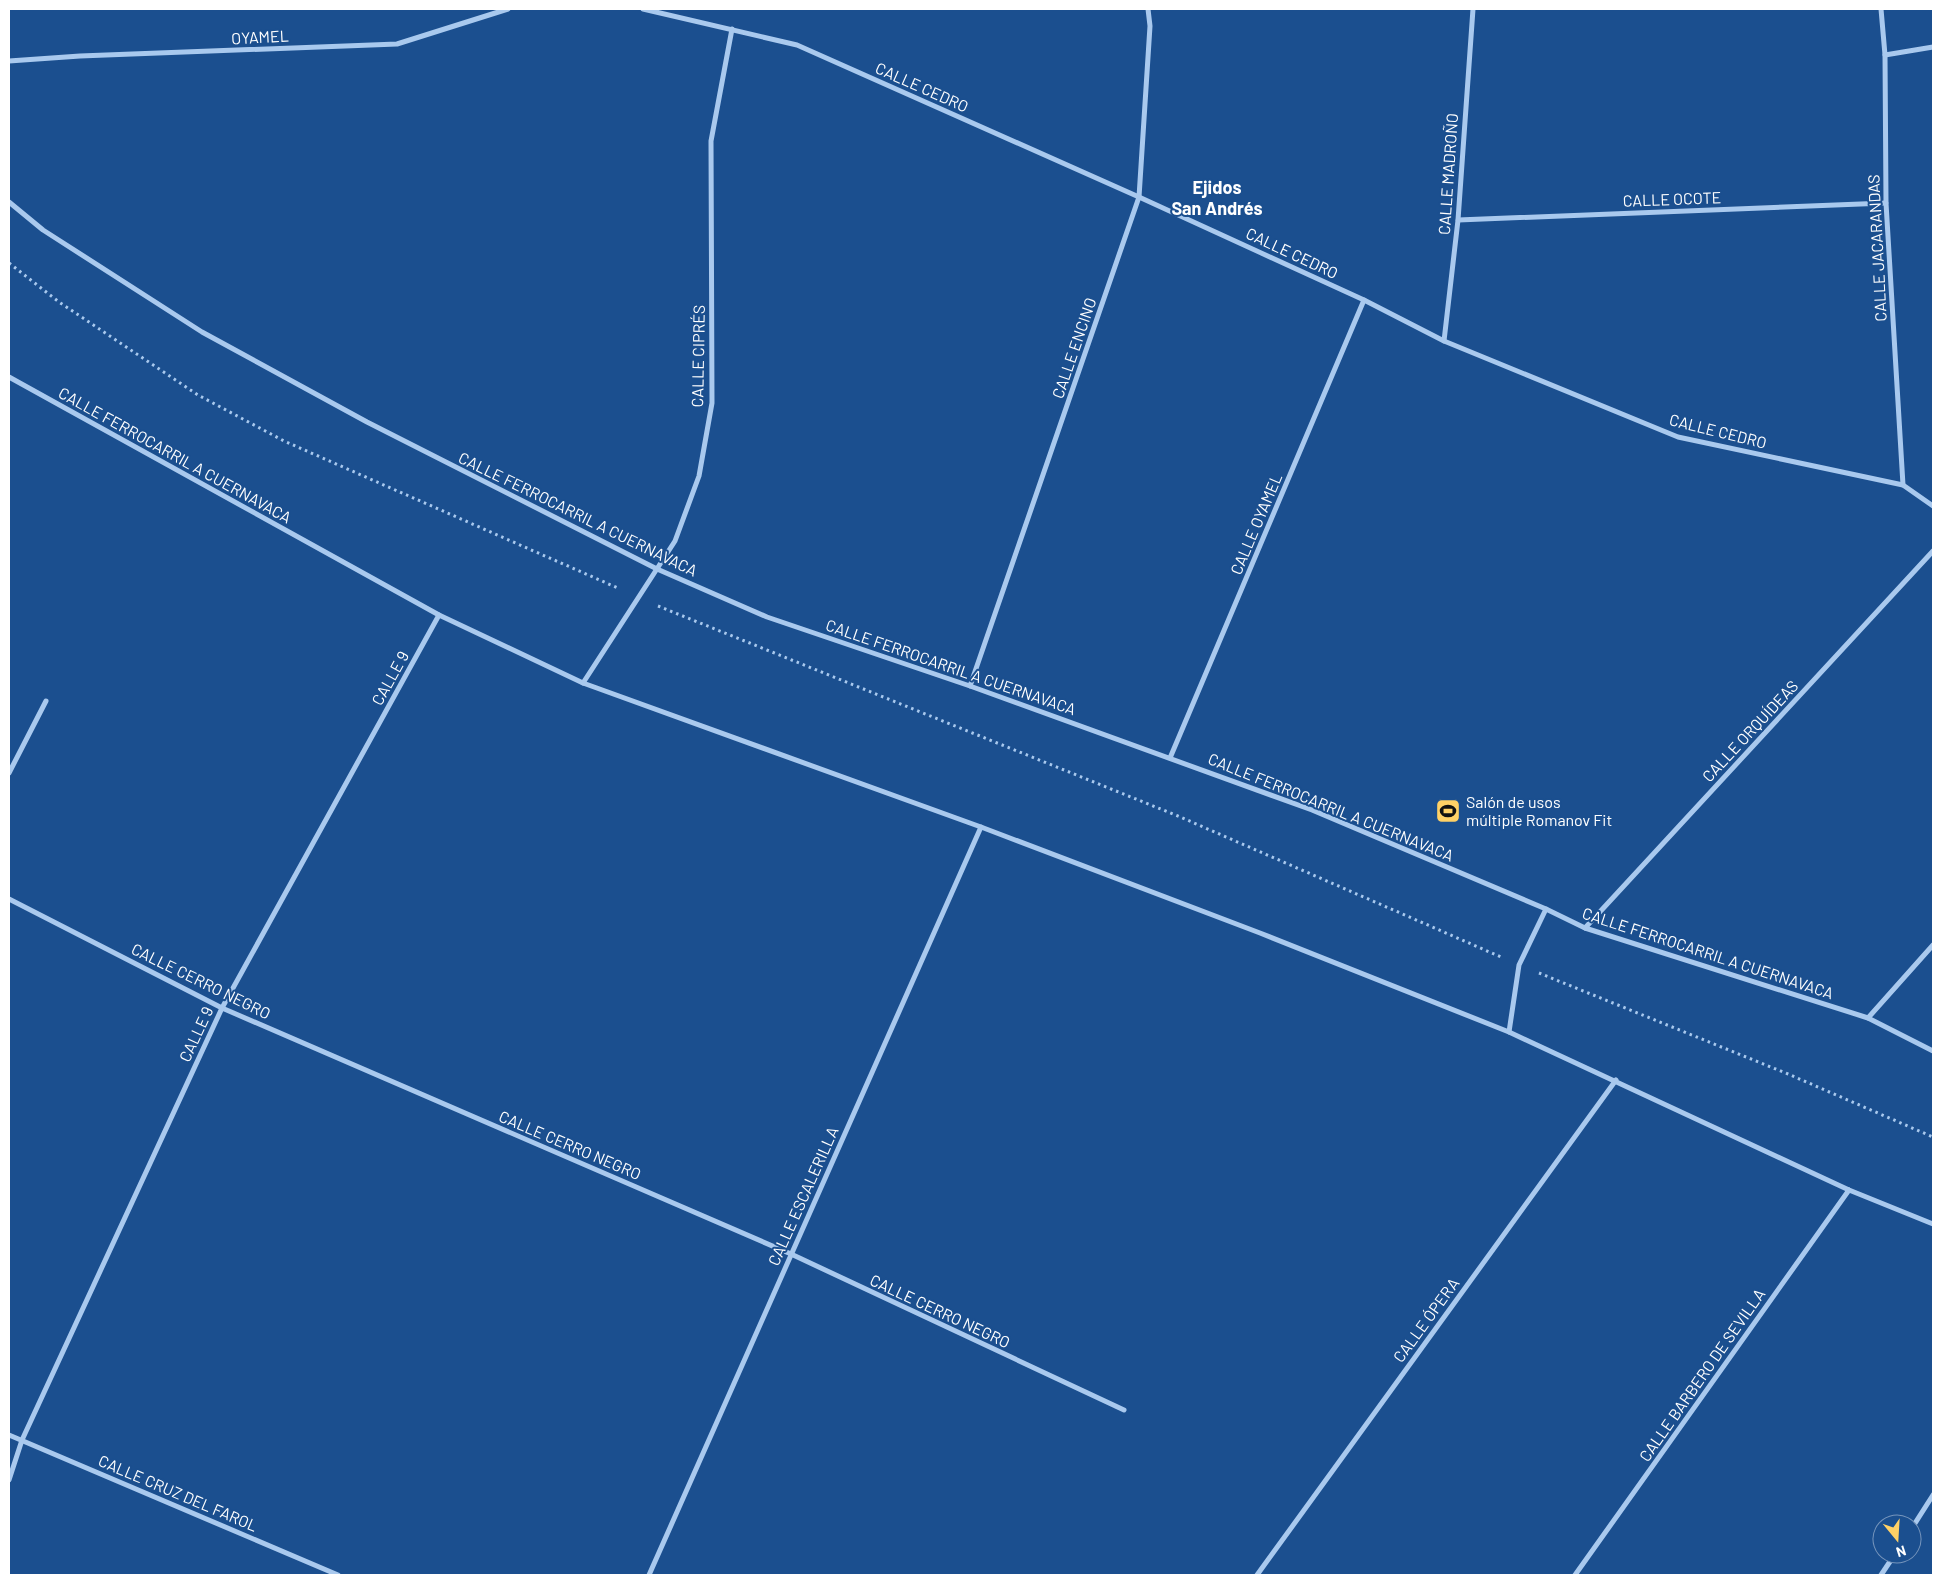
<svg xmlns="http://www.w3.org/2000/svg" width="1942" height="1584" font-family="Barlow,sans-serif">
<rect width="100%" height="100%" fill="#1b4f8f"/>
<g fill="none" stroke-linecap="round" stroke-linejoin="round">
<g stroke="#a9c9ee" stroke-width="3" stroke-dasharray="2.5 4" stroke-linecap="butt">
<polyline points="9,263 59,302 198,395 284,441 620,589"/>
<polyline points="658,606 1178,816 1501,957"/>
<polyline points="1539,973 1788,1074 1933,1137"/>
</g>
<g stroke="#a9c9ee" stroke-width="5">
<polyline points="643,9 797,45 1139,197 1364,300 1444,341 1678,437 1903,485 1933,506"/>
<polyline points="1881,9 1885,55 1886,203 1903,485"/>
<polyline points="1885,55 1933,47"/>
<polyline points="9,61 80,56 397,44 508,9"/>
<polyline points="9,202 43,230 202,332 367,422 657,569 767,617 970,686 1312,810 1546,909 1585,928 1868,1018 1933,1051"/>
<polyline points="1458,220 1886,203"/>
<polyline points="1444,341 1458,220 1473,9"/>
<polyline points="9,377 439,615 583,683 981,827 1260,933 1509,1032 1849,1190 1933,1224"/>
<polyline points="583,683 675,541 699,476 712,403 711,141 732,29"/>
<polyline points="970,686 1139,197 1150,26 1148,9"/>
<polyline points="1170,758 1364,300"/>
<polyline points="9,773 46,701"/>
<polyline points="9,899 222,1008 791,1254 1124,1410"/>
<polyline points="1585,928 1933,551"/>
<polyline points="1868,1018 1933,945"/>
<polyline points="1509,1032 1519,965 1546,909"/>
<polyline points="9,1435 338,1575"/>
<polyline points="9,1480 22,1440 222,1008 439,615"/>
<polyline points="1912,1528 1933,1495"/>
<polyline points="649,1575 981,827"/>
<polyline points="1257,1575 1616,1080"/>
<polyline points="1575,1575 1849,1190"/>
<polyline points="1881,1575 1895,1554"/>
</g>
</g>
<defs>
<symbol id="stadium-square" viewBox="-11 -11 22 22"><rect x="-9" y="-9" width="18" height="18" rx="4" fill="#ffd166" stroke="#1b4f8f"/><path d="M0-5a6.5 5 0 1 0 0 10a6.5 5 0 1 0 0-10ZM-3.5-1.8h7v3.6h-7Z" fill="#111"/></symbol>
</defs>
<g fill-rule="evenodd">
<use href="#stadium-square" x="1434" y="797" width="28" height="28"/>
</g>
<g text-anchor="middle" stroke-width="4" stroke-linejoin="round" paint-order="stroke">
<g font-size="16" fill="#fff" stroke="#1b4f8f">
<text transform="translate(260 37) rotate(-3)" y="6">OYAMEL</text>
<text transform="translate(922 87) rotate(24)" y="6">CALLE CEDRO</text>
<text transform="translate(1448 174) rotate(-86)" y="6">CALLE MADROÑO</text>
<text transform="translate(1672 199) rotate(-2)" y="6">CALLE OCOTE</text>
<text transform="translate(1877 248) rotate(-93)" y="6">CALLE JACARANDAS</text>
<text transform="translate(1292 253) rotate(25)" y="6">CALLE CEDRO</text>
<text transform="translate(1074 348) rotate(-71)" y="6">CALLE ENCINO</text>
<text transform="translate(698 356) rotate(-89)" y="6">CALLE CIPRÉS</text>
<text transform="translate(1718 431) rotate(14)" y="6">CALLE CEDRO</text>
<text transform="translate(175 455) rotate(29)" y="6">CALLE FERROCARRIL A CUERNAVACA</text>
<text transform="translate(578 514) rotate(26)" y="6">CALLE FERROCARRIL A CUERNAVACA</text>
<text transform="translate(1256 524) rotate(-67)" y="6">CALLE OYAMEL</text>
<text transform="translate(951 667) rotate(19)" y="6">CALLE FERROCARRIL A CUERNAVACA</text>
<text transform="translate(390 678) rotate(-61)" y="6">CALLE 9</text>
<text transform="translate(1750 731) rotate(-47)" y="6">CALLE ORQUÍDEAS</text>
<text transform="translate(1331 807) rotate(22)" y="6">CALLE FERROCARRIL A CUERNAVACA</text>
<text transform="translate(1708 953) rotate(18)" y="6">CALLE FERROCARRIL A CUERNAVACA</text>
<text transform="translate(201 981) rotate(26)" y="6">CALLE CERRO NEGRO</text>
<text transform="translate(196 1034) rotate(-65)" y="6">CALLE 9</text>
<text transform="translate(570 1145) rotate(23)" y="6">CALLE CERRO NEGRO</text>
<text transform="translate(803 1196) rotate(-66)" y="6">CALLE ESCALERILLA</text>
<text transform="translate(940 1311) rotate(25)" y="6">CALLE CERRO NEGRO</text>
<text transform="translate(1426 1320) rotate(-54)" y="6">CALLE ÓPERA</text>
<text transform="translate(1702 1375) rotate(-55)" y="6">CALLE BARBERO DE SEVILLA</text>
<text transform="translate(178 1493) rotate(23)" y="6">CALLE CRUZ DEL FAROL</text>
</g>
<g font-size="16" fill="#fff" stroke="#1b4f8f" text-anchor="start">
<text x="1466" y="808">Salón de usos<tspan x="1466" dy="18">múltiple Romanov Fit</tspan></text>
</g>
<g font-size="18" font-weight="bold" fill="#fff" stroke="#1b4f8f">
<text x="1217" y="194">Ejidos<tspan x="1217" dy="21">San Andrés</tspan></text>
</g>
</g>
<rect width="1942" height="1584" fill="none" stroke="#ffffff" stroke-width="20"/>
<g transform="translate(1897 1539) rotate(162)"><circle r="24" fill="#1b4f8f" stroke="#7695bc"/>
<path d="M0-4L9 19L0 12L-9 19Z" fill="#ffd166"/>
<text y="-8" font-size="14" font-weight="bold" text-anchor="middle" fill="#ffffff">N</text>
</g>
</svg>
